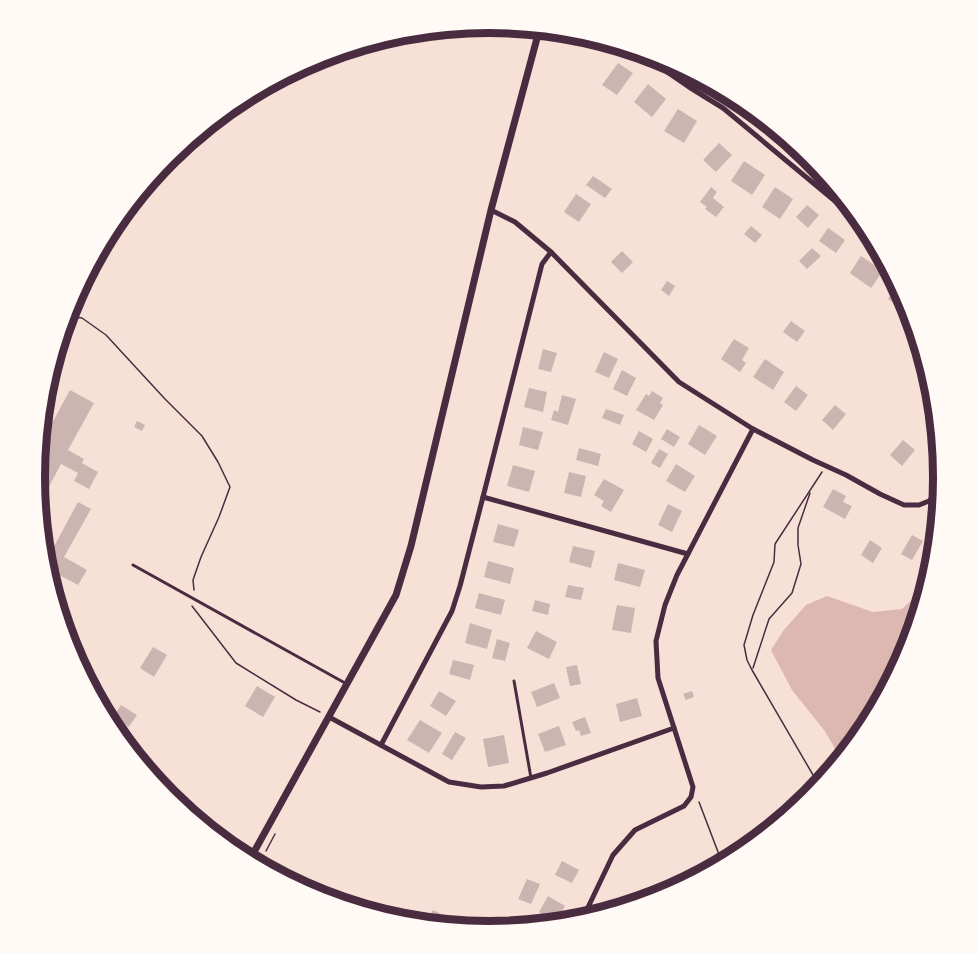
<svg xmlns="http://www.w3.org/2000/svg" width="979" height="954" font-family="'Fira Sans Condensed',sans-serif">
<rect width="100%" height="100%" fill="#f7e1d7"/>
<polygon fill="#dcb8b0" points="928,590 909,651 867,730 842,760 824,730 792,690 771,650 783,631 806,605 827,596 873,612 902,609 919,593"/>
<g fill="#ccb4b1">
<polygon points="618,63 633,73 617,95 602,85"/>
<polygon points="648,84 666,99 652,117 634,102"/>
<polygon points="678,109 697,121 684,143 664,131"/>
<polygon points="719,143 732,155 716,172 703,160"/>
<polygon points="799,146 814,159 812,162 796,151"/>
<polygon points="744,161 765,175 752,195 731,181"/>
<polygon points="593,176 612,189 605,198 586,185"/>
<polygon points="711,187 717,192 713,198 724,207 716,217 705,209 707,207 700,202"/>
<polygon points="775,187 793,199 780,219 762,207"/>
<polygon points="576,194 591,204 579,222 564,212"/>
<polygon points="807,205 819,215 808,228 796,217"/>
<polygon points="751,226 762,235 755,243 744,234"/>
<polygon points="828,228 845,240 836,253 819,241"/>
<polygon points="812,248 821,256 807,269 799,261"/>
<polygon points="622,251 633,262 622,273 611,262"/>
<polygon points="861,256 883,271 871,288 850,273"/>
<polygon points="667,281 675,286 669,296 661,290"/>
<polygon points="899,284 907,299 901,308 888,299"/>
<polygon points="791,321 805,331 797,342 783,332"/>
<polygon points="734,339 749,348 742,360 746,363 740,372 721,359"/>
<polygon points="543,349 557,353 551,372 538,369"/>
<polygon points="604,352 618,359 609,378 595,372"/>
<polygon points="765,359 784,372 773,390 753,377"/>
<polygon points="622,370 636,378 627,396 613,389"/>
<polygon points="796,386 808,395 796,411 784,402"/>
<polygon points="529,388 547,392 543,412 524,407"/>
<polygon points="70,390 94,403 68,450 84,459 82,463 98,472 89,489 74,481 78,473 61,464 38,507 35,477 38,449"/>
<polygon points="652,391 663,398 660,403 663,405 654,420 636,410 646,394 649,396"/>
<polygon points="562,395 576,399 568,425 551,420 554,410 558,412"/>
<polygon points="835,405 846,414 833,430 822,420"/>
<polygon points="606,409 624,415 620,425 602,418"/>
<polygon points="137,421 145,425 142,431 134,427"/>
<polygon points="699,425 717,436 705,455 688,444"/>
<polygon points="523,427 543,432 538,450 519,445"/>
<polygon points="667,429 680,437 674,447 661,439"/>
<polygon points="639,431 653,439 646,452 632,444"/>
<polygon points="903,440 915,450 902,466 890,455"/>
<polygon points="579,448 601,454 598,466 576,460"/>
<polygon points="659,449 668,454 660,468 651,463"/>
<polygon points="676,464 695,476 685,492 666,481"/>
<polygon points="513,465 535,471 529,492 507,486"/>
<polygon points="569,472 586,476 581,497 564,493"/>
<polygon points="604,479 624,490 611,512 601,506 604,501 594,495"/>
<polygon points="833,489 846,496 843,502 852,506 845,519 823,507"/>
<polygon points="78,502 91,509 64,557 87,570 78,585 44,567 44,565"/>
<polygon points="668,504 682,511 672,532 658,525"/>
<polygon points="498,524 519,530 514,547 493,542"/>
<polygon points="912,535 923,541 912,560 901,554"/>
<polygon points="870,540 882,548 873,563 861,555"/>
<polygon points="573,546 595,551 591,568 569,562"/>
<polygon points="488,561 514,568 510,584 484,577"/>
<polygon points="618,563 645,570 640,587 614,580"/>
<polygon points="568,585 584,588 581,600 565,597"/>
<polygon points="479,593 505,600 501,615 475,608"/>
<polygon points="535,600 550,604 548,615 532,611"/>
<polygon points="617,605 635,608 631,633 612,630"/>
<polygon points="470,623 492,630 487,649 465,643"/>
<polygon points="536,631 557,642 549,659 527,648"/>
<polygon points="497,639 510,643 505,661 492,658"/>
<polygon points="153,647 167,655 154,677 140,668"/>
<polygon points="453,660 474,665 470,680 449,674"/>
<polygon points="577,665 581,684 570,686 566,667"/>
<polygon points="554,683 560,698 537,707 531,692"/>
<polygon points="257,686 275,697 263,717 245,706"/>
<polygon points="439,691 456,701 446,716 430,706"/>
<polygon points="692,691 694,697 686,700 683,694"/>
<polygon points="637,698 642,716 620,722 616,704"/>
<polygon points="121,705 137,715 129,727 113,717"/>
<polygon points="585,717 591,733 581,736 579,730 576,731 572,722"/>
<polygon points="420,720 442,733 429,753 407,740"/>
<polygon points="559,726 566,745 545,752 538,734"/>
<polygon points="455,732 466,738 452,760 442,754"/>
<polygon points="504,735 509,763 488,767 483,739"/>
<polygon points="562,861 579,870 572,883 555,875"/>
<polygon points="527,879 540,884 531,904 518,899"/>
<polygon points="548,896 565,906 556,922 539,912"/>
<polygon points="433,910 447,917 442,927 423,925 419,923 425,912 430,914"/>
</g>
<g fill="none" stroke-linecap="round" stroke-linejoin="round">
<g stroke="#4a2c40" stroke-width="1.5">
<polyline points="66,316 82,318 106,335 165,399 202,436 218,462 230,487 219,517 201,557 193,580 194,590"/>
<polyline points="192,606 236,663 296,700 320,712"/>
<polyline points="753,668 769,619 792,593 801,564 798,545 798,528 810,493"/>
<polyline points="820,787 752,670 747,660 744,645 753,615 774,562 775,544 822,472"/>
<polyline points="699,802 723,865"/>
<polyline points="266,851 275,834"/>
</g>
<g stroke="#4a2c40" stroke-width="3">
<polyline points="133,565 345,683"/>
<polyline points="514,681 531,778"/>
</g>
<g stroke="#4a2c40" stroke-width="5">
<polyline points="632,48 689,87 723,108 871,231"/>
<polyline points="491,210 515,222 551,252 679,382 753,429 813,460 846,475 880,494 904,505 919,505 929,501 943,488"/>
<polyline points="483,497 688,554"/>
<polyline points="329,717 449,782 481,787 504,786 547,773 674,728"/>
<polyline points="381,745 452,611 460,586 483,497 542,264 551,252"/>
<polyline points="581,922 613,855 635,830 684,806 691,797 693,787 658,678 656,641 665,605 677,575 753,429"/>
</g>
<polyline stroke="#4a2c40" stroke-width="7" points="249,861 396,595 411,546 491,210 540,27"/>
</g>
<path d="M0 0H979V954H0ZM45 477a444 444 0 1 1 888 0a444 444 0 1 1-888 0Z" fill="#fffaf5" fill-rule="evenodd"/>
<path fill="none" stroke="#4a2c40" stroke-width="8" d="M45 477a444 444 0 1 1 888 0a444 444 0 1 1-888 0Z"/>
</svg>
